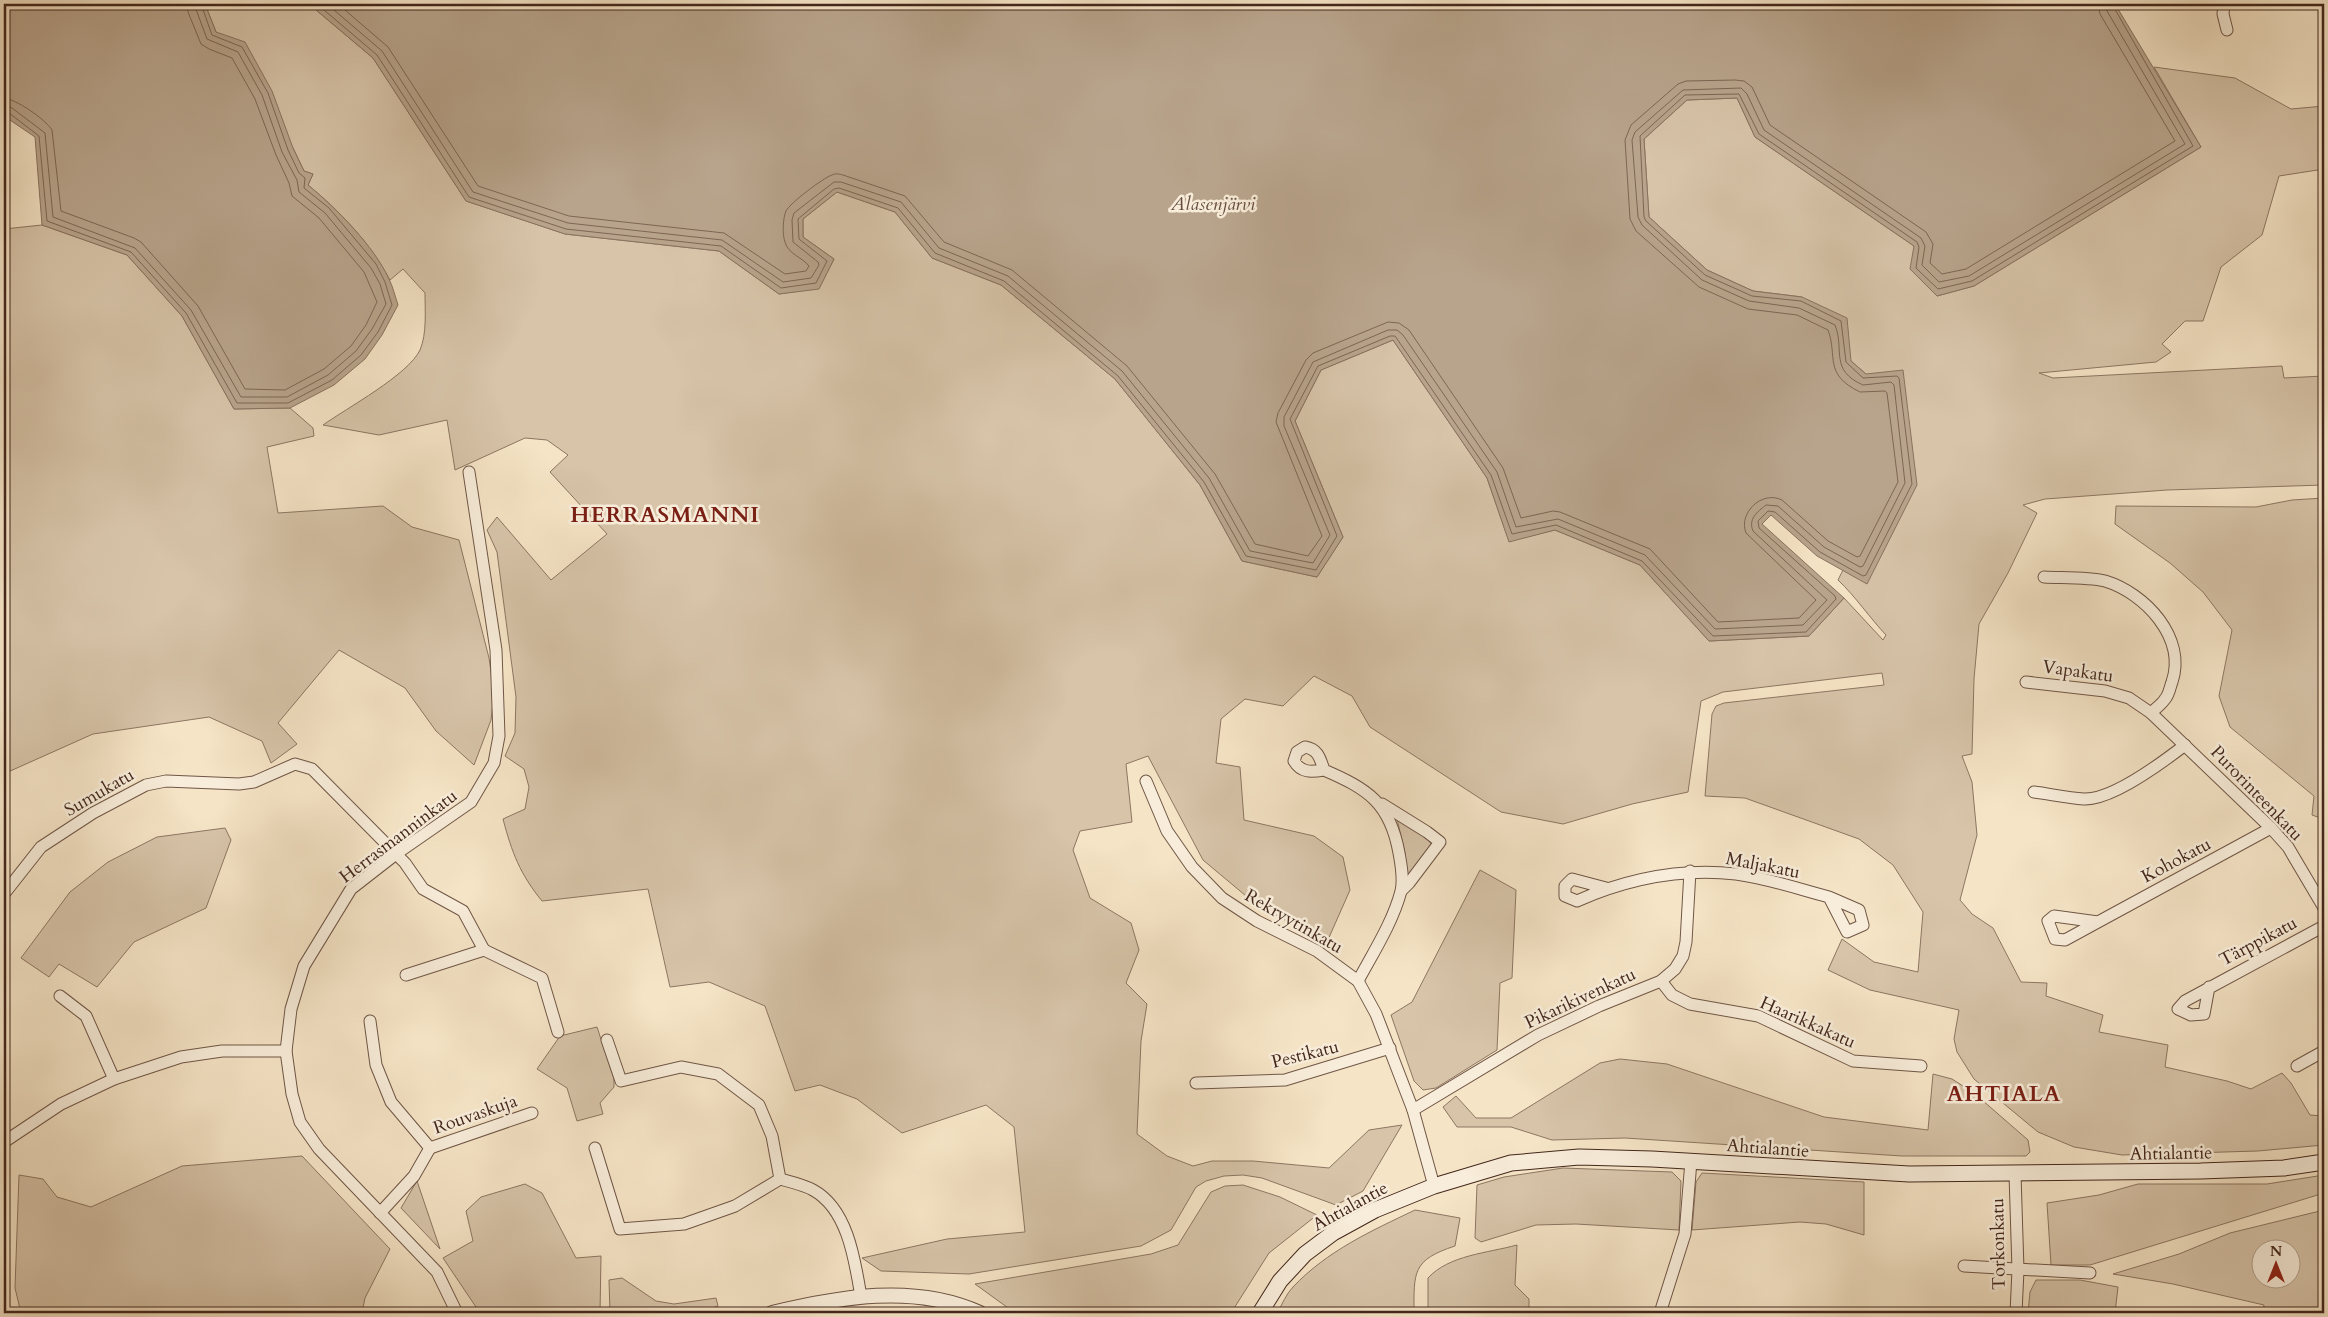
<svg xmlns="http://www.w3.org/2000/svg" width="2328" height="1317" font-family="Cardo,serif">
<rect width="100%" height="100%" fill="#f5e4c6"/>
<filter id="stains"><feTurbulence type="fractalNoise" baseFrequency=".004" numOctaves="4"/><feColorMatrix values="0 0 0 0 .2 0 0 0 0 .09 0 0 0 0 .02 0 0 0 .5 -.17"/></filter>
<radialGradient id="worn" r=".72"><stop offset=".6" stop-color="#630" stop-opacity="0"/><stop offset="1" stop-color="#630" stop-opacity=".3"/></radialGradient>
<g fill="#d7c4a9" stroke="#8d7662" fill-rule="evenodd">
<path d="M205 4H309L373 58 466 201 565 234 719 251 779 294 819 288 834 259 803 237V219L837 192 895 212 932 258 1001 285 1115 379 1200 485 1242 561 1317 577 1343 537 1295 421 1321 370 1393 340 1487 478 1509 541 1555 530 1640 565 1709 641 1809 636 1844 598 1883 640 1886 635C1869 617 1856 597 1838 580L1843 570 1867 583 1866 374 1851 361 1802 297 1753 291 1707 270 1649 217 1644 139 1687 100 1737 98 1755 137 1914 246 1937 296 1974 286 2201 147 2154 67 2235 78 2291 109 2324 106V169L2279 176 2262 235 2221 267 2203 321H2185L2162 344 2171 352 2156 362 2039 373 2053 378 2282 366 2284 378 2324 376V485L2167 490 2045 499 2023 505 2037 513 2008 573 1979 624 1974 679 1972 754 1962 756 1972 782 1977 835 1960 900 1972 914 1993 928 2021 982 2047 983 2046 996 2103 1015 2099 1032 2168 1045 2165 1067 2227 1081 2251 1089 2282 1073 2291 1083 2310 1115 2324 1116V1145L2258 1151 2122 1155 2074 1147 2038 1132 1974 1079 1957 1052 1954 1039 1959 1010 1870 990 1828 970 1842 939 1874 962 1918 972 1923 912 1893 865 1859 839 1745 798 1705 796 1712 714 1716 706 1724 703 1884 685 1882 673 1723 692 1701 701 1688 792 1632 804 1563 824 1501 812 1370 727 1352 696 1314 676 1283 706 1245 699 1221 719 1216 763 1240 767 1244 820 1314 836 1343 857 1350 890 1327 942 1258 906 1203 860 1148 756 1126 764 1132 822 1080 831 1073 850 1090 898 1131 923 1139 950 1126 983 1147 1004 1141 1041 1137 1134 1167 1156 1193 1166 1212 1161H1253L1329 1168 1369 1130 1402 1125 1363 1191 1336 1205 1262 1178 1243 1175 1224 1176 1206 1181 1196 1187 1171 1230 1141 1246 969 1274 881 1271 862 1258 947 1239 1025 1232 1014 1127 986 1105 902 1133 857 1099 820 1085 795 1091 765 1006 709 982 670 987 648 889 542 901C520 874 512 853 503 819L525 809 529 787 524 769 505 756 515 733 516 697 497 552 487 530 497 517 551 580 607 534 550 472 568 455 547 440 525 438 455 470 447 420 379 435 323 425C347 408 408 375 420 350 427 334 425 310 425 293L403 269 390 280C370 243 340 211 308 185L313 174 304 171 293 148 216 32Z"/>
<polygon points="42,225 127,255 182,316 234,409 290,408 313,428 314,436 267,447 278,513 383,506 412,527 459,540 489,658 494,692 491,720 474,765 436,731 405,688 339,650 278,723 297,744 271,763 262,741 209,717 93,734 8,772 4,776 4,229"/>
<polygon points="2324,498 2324,819 2323,819 2312,815 2314,796 2230,727 2219,696 2232,630 2203,592 2170,563 2115,524 2116,506 2256,507 2292,500"/>
<polygon points="1397,819 1426,836 1431,844 1412,873 1407,876 1405,853"/>
<polygon points="225,828 231,840 206,908 134,942 97,987 59,964 49,977 21,958 70,892 108,862 157,837"/>
<polygon points="1480,870 1516,890 1512,978 1500,983 1497,1050 1436,1088 1423,1090 1414,1081 1391,1015 1412,1002"/>
<polygon points="597,1027 614,1079 614,1087 600,1103 603,1114 577,1121 567,1088 537,1069 560,1036"/>
<polygon points="1620,1059 1667,1064 1824,1117 1928,1130 1933,1074 1952,1079 1974,1093 2028,1140 2030,1152 2026,1156 1902,1156 1625,1138 1552,1140 1511,1127 1457,1127 1443,1107 1456,1096 1476,1118 1511,1118 1600,1063"/>
<polygon points="302,1156 390,1249 365,1298 362,1313 21,1313 15,1288 19,1175 43,1179 57,1197 91,1207 182,1166"/>
<polygon points="1563,1168 1672,1172 1681,1181 1679,1230 1576,1224 1536,1225 1481,1242 1475,1238 1477,1185 1504,1177"/>
<polygon points="1702,1173 1864,1182 1864,1235 1826,1224 1800,1222 1692,1230 1696,1182"/>
<polygon points="2324,1175 2324,1193 2090,1265 2051,1265 2047,1203 2099,1195 2138,1184 2267,1184"/>
<polygon points="417,1181 440,1249 401,1208"/>
<polygon points="525,1184 542,1193 576,1258 601,1256 600,1313 480,1313 443,1258 473,1241 466,1211 481,1197"/>
<polygon points="1243,1185 1280,1197 1317,1215 1269,1253 1231,1313 1015,1313 975,1284 1151,1254 1178,1245 1211,1192 1225,1186"/>
<path d="M1415 1210 1460 1218 1455 1246C1412 1260 1414 1272 1414 1313H1277C1282 1305 1286 1294 1293 1287 1327 1251 1371 1231 1415 1210Z"/>
<path d="M2324 1210V1313H2263L2264 1305 2173 1284 2113 1274 2179 1254 2230 1233ZM2260 1250H2290V1280H2260Z"/>
<path d="M1517 1245 1515 1285 1529 1299V1313H1428V1278C1449 1255 1488 1253 1517 1245Z"/>
<polygon points="622,1278 656,1301 674,1304 716,1298 718,1306 700,1313 610,1313 609,1280"/>
<polygon points="2036,1280 2080,1280 2118,1287 2115,1313 2028,1313 2030,1292"/>
</g>
<g fill="#b8a48c" stroke="#89725f">
<path d="M4 4H205L216 32 245 42 272 91 293 148 304 171 313 174 308 185C336 208 374 246 389 279 393 287 395 296 398 305L382 335 365 359 334 385 290 408 234 409 182 316 127 255 42 225 35 137 4 116Z"/>
<polygon points="309,4 2115,4 2201,147 1974,286 1937,296 1910,269 1914,246 1755,137 1737,98 1687,100 1644,139 1649,217 1707,270 1753,291 1802,297 1847,318 1851,361 1866,374 1903,370 1917,485 1867,584 1817,556 1771,515 1762,524 1844,598 1809,636 1709,641 1640,565 1555,530 1509,542 1487,478 1393,340 1321,370 1295,421 1343,537 1317,577 1242,561 1200,485 1115,379 1001,285 932,258 895,212 837,192 803,219 803,237 834,259 819,289 779,294 719,251 565,234 466,201 373,58"/>
</g>
<g fill="none" stroke-linecap="round" stroke-linejoin="round">
<g stroke="#7e6654" stroke-width="1">
<polyline points="317,4 377,55 469,197 566,229 721,246 781,288 816,283 827,261 799,239 798,219 834,189 839,188 898,208 935,253 1004,281 1118,376 1204,482 1246,556 1316,570 1337,536 1290,419 1318,366 1390,336 1395,336 1491,475 1512,534 1556,525 1642,561 1713,636 1806,632 1836,599 1835,596 1759,528 1758,521 1768,511 1775,512 1820,552 1863,576 1866,575 1912,484 1899,378 1897,376 1863,378 1846,362 1841,321 1801,301 1752,296 1705,275 1646,221 1644,217 1640,136 1685,95 1739,94 1759,134 1917,242 1919,247 1916,268 1938,289 1972,281 2193,146 2112,4"/>
<path d="M327 4 382 51 473 192 568 223 722 240 783 282 811 278 819 265 818 262 793 242 792 220 794 213 834 182H841L901 202 939 248 1008 276 1122 371 1209 478 1250 551 1313 563 1330 535 1284 426V417L1313 362 1388 330H1397L1403 335 1497 472 1516 527 1558 519 1645 555 1715 629 1803 625 1827 600 1753 531C1748 519 1757 512 1766 505L1778 506 1824 547 1860 567 1863 566 1905 483 1894 385 1891 382 1863 385C1829 370 1845 350 1835 325L1799 308 1749 301 1702 280 1642 225 1638 217 1632 140 1635 132 1683 90 1741 88 1747 94 1764 130 1921 238 1925 246 1922 265 1939 282 1969 276 2185 144 2107 11 2105 4"/>
<path d="M338 4 388 47 478 186 569 216 724 233 785 274 806 271 809 266C802 257 788 254 785 242 782 234 783 218 786 211 790 203 823 178 832 175 836 173 839 174 843 175L905 196 944 242 1012 270 1127 366 1215 474 1255 544 1308 556 1322 536 1276 422 1278 413 1306 360 1313 353 1388 322 1399 323 1409 330 1503 468 1521 518 1553 511 1560 512 1650 549 1718 622 1799 618 1816 600 1746 533C1738 513 1762 490 1782 500L1828 541 1857 557 1860 556 1898 482 1887 393 1885 391 1860 392C1823 374 1838 357 1828 330L1797 315 1748 309 1699 287 1636 231 1630 219 1625 140 1631 125 1678 84 1686 81 1735 80 1744 81 1752 87 1770 125 1926 232 1933 244 1930 263 1942 274 1966 269 2175 141 2100 14 2098 4"/>
<path d="M4 98C16 99 45 119 52 130L61 211 134 238 141 242 198 306 245 389 285 390 324 369 351 346 366 325 377 302 364 272 319 218 292 196 289 183 276 155 255 99 232 58 209 49 201 44 188 12 187 4"/>
<polyline points="4,106 12,108 45,133 53,217 135,248 191,310 241,397 287,397 328,375 356,351 372,329 386,304 380,284 371,268 325,213 299,192 297,180 282,152 262,95 238,52 207,39 194,4"/>
<polyline points="4,112 9,113 39,136 47,221 131,252 186,313 237,403 288,403 332,380 361,355 378,332 392,305 385,282 376,264 329,208 304,188 305,178 299,173 288,150 268,93 242,47 212,35 201,4"/>
</g>
<defs>
<g id="minor">
<polyline points="2224,4 2223,14 2227,30"/>
<path d="M2044 577C2061 578 2088 577 2105 581 2145 593 2187 638 2172 682 2170 687 2169 695 2165 699 2162 704 2156 708 2151 713"/>
<polyline points="2026,682 2105,691 2129,698 2151,713 2271,828 2288,847 2324,908"/>
<path d="M1324 770C1311 772 1301 773 1294 761L1297 752 1305 747C1318 749 1320 758 1324 770 1368 789 1390 803 1399 853 1401 864 1404 879 1401 891 1393 922 1373 953 1358 981"/>
<polyline points="1146,781 1167,831 1192,867 1222,898 1257,921 1317,951 1358,981 1376,1014 1413,1110 1434,1186"/>
<path d="M2034 792C2050 794 2067 798 2084 799 2112 800 2163 762 2185 745"/>
<polyline points="1382,804 1427,832 1440,842 1409,883 1402,890"/>
<path d="M1606 888 1572 879 1565 886V896L1577 901C1627 879 1681 868 1736 874 1767 878 1799 889 1829 897L1847 932 1863 925 1859 910 1829 897"/>
<polyline points="4,894 41,847 93,813 146,785 166,781 239,784 254,782 295,764 312,769 405,863 423,889 463,911 484,950"/>
<polyline points="2098,922 2065,940 2055,939 2048,921 2054,916 2098,922 2271,828"/>
<polyline points="484,950 542,978 558,1032"/>
<polyline points="406,975 484,950"/>
<polyline points="1661,981 1672,995 1690,1004 1758,1016 1853,1061 1921,1066"/>
<polyline points="2209,987 2204,1014 2191,1015 2178,1009 2185,1001 2324,926"/>
<polyline points="60,996 86,1016 114,1079"/>
<polyline points="370,1021 376,1065 391,1102 430,1148"/>
<polyline points="607,1040 621,1081 681,1067 718,1074 759,1105 772,1136 780,1179"/>
<polyline points="2297,1066 2324,1051"/>
<polyline points="1196,1083 1285,1080 1390,1048"/>
<polyline points="1413,1110 1538,1035 1599,1006 1661,981 1675,969 1683,956 1686,942 1690,871"/>
<polyline points="4,1142 61,1104 114,1079 181,1057 222,1051 286,1051"/>
<polyline points="430,1148 532,1113"/>
<polyline points="595,1148 620,1229 684,1224 735,1206 780,1179"/>
<polyline points="2015,1174 2018,1270 2016,1313"/>
<path d="M780 1179C791 1182 804 1185 813 1190 848 1209 855 1261 861 1297"/>
<polyline points="380,1213 414,1176 430,1148"/>
<polyline points="1964,1266 2090,1273"/>
<polyline points="457,1313 437,1272 319,1149 300,1122 292,1094 286,1051 291,1009 304,966 351,889 396,854 471,802 494,763 499,736 496,650 469,472"/>
<polyline points="1660,1313 1685,1234 1691,1161"/>
</g>
<path id="tertiary" d="M772 1313C839 1297 914 1283 980 1313"/>
<polyline id="secondary" points="1260,1313 1280,1281 1305,1254 1333,1233 1375,1210 1434,1186 1511,1163 1579,1157 1652,1159 1909,1174 2201,1171 2284,1168 2324,1162"/>
</defs>
<use href="#minor" stroke="#705646" stroke-width="13"/>
<use href="#tertiary" stroke="#705646" stroke-width="16"/>
<use href="#secondary" stroke="#43271c" stroke-width="17"/>
<use href="#minor" stroke="#f8edda" stroke-width="11"/>
<use href="#tertiary" stroke="#f8edda" stroke-width="14"/>
<use href="#secondary" stroke="#f8edda" stroke-width="15"/>
</g>
<g text-anchor="middle" stroke-width="5" stroke-linejoin="round" paint-order="stroke">
<g font-size="18" fill="#43271c" stroke="#f8edda">
<text transform="translate(2078 671) rotate(8)" y="6">Vapakatu</text>
<text transform="translate(99 792) rotate(-30)" y="6">Sumukatu</text>
<text transform="translate(2257 793) rotate(46)" y="6">Purorinteenkatu</text>
<text transform="translate(398 836) rotate(-37)" y="6">Herrasmanninkatu</text>
<text transform="translate(2176 860) rotate(-28)" y="6">Kohokatu</text>
<text transform="translate(1763 865) rotate(11)" y="6">Maljakatu</text>
<text transform="translate(1294 921) rotate(30)" y="6">Rekryytinkatu</text>
<text transform="translate(2258 941) rotate(-28)" y="6">Tärppikatu</text>
<text transform="translate(1580 998) rotate(-25)" y="6">Pikarikivenkatu</text>
<text transform="translate(1808 1022) rotate(24)" y="6">Haarikkakatu</text>
<text transform="translate(1305 1054) rotate(-14)" y="6">Pestikatu</text>
<text transform="translate(475 1114) rotate(-19)" y="6">Rouvaskuja</text>
<text transform="translate(1768 1148) rotate(4)" y="6">Ahtialantie</text>
<text transform="translate(2171 1153) rotate(-1)" y="6">Ahtialantie</text>
<text transform="translate(1350 1206) rotate(-29)" y="6">Ahtialantie</text>
<text transform="translate(1998 1244) rotate(-91)" y="6">Torkonkatu</text>
</g>
<g font-size="19" font-style="italic" fill="#664c3e" stroke="#f8edda">
<text x="1213" y="210">Alasenjärvi</text>
</g>
<g font-size="22" font-weight="bold" letter-spacing="1" fill="#7a1f14" stroke="#f8edda">
<text x="665" y="522">HERRASMANNI</text>
<text x="2004" y="1101">AHTIALA</text>
</g>
</g>
<rect width="2328" height="1317" fill="none" stroke="#f5e4c6" stroke-width="20"/>
<rect x="5" y="5" width="2318" height="1307" fill="none" stroke="#43271c" stroke-width="2.5"/>
<rect x="10" y="10" width="2308" height="1297" fill="none" stroke="#43271c"/>
<g transform="translate(2276 1264)"><circle r="24" fill="#f8edda" stroke="#b09e8e"/>
<path d="M0-4L9 19L0 12L-9 19Z" fill="#8f2418"/>
<text y="-8" font-size="14" font-weight="bold" text-anchor="middle" fill="#43271c">N</text>
</g>
<rect width="100%" height="100%" filter="url(#stains)"/>
<rect width="100%" height="100%" fill="url(#worn)"/>
</svg>
